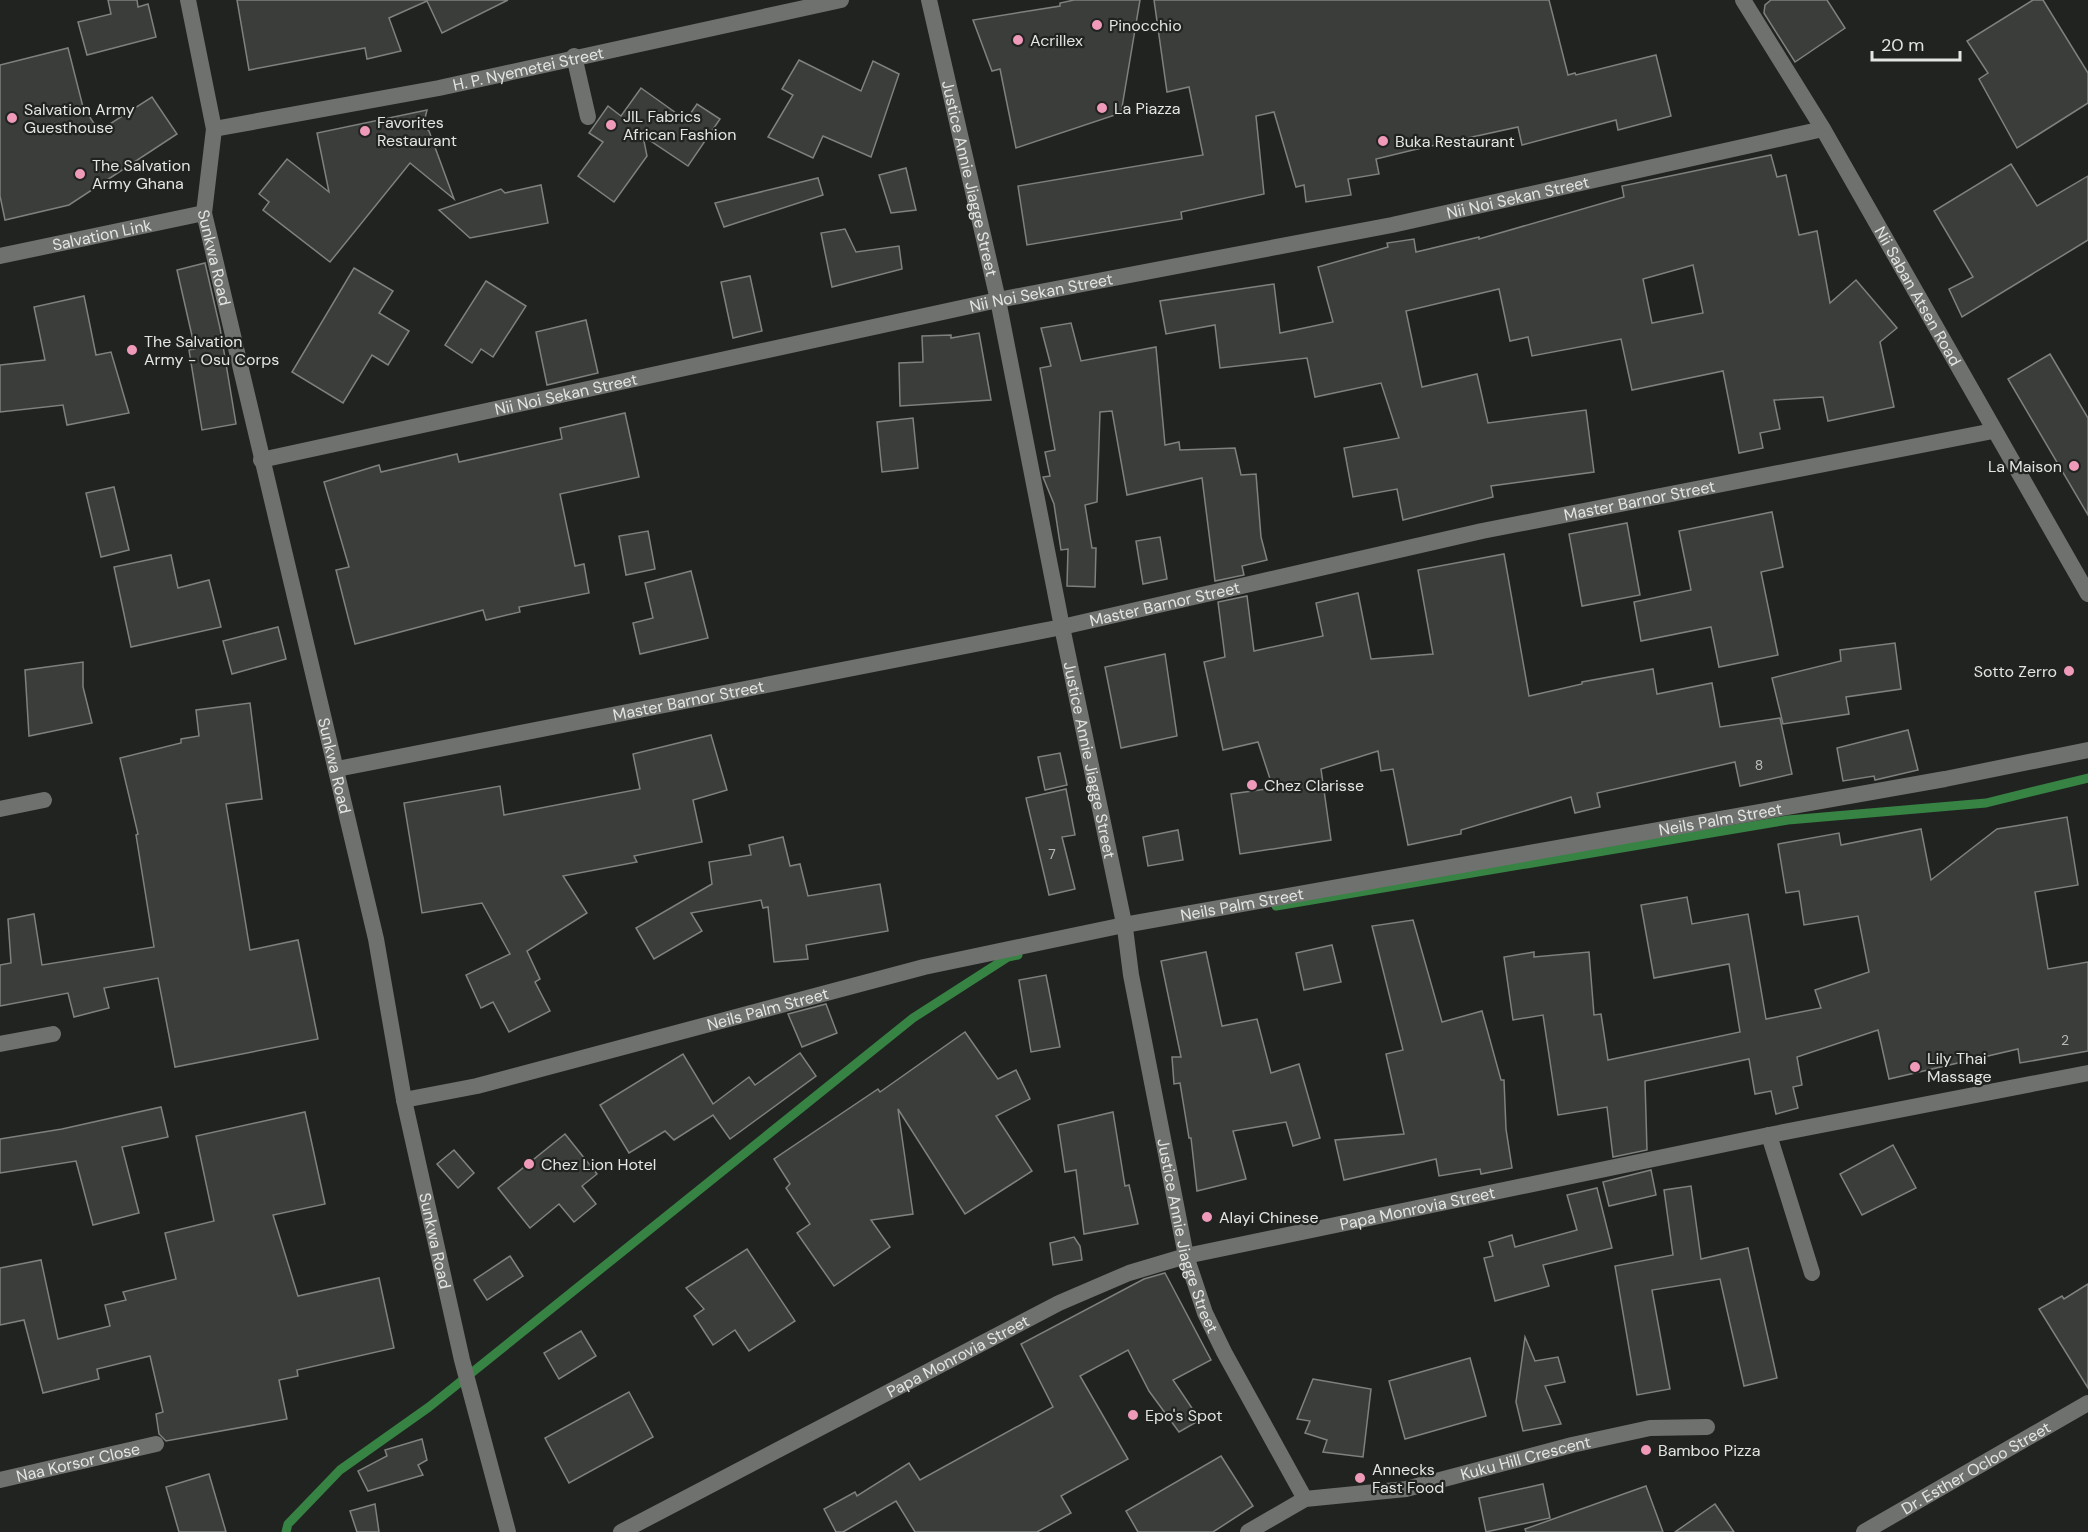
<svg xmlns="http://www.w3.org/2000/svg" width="2088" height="1532" font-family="'DM Sans',sans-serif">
<rect width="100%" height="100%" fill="#212321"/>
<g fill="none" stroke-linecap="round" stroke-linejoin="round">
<g stroke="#378343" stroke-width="9">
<polyline points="1276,906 1788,820 1986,803 2088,778"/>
<polyline points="286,1532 288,1524 340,1470 429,1407 913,1018 1008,957 1018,955"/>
</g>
</g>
<g fill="#3b3d3b" stroke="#7e817e" stroke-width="1.5" fill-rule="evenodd">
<polygon points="108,0 137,0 138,7 148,4 156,37 87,55 78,22 111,14"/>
<polygon points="237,0 508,0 442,33 427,1 389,18 401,51 367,59 365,48 249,70"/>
<polygon points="1074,0 1140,0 1121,113 1016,148 1000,69 992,71 973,20 1060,6 1060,3"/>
<polygon points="1154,0 1549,0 1568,75 1575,73 1576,75 1656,55 1671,116 1618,130 1616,120 1522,145 1518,127 1413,150 1376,159 1379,174 1348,179 1351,195 1306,202 1304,185 1296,187 1274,112 1256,116 1264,194 1181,212 1182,219 1027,245 1018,186 1203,155 1189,87 1167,92"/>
<polygon points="1771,0 1827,0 1845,28 1795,62 1764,13 1765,5"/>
<polygon points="2033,0 2043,0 2088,73 2088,103 2017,148 1979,79 1988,73 1967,41"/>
<polygon points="68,48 83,107 99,131 152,97 177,134 69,205 5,220 0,196 0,65"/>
<polygon points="799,60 861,91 873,61 899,74 871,157 823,136 813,158 768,137 793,95 782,89"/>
<polygon points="641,88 686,120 697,104 720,119 688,166 643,136 647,156 614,202 578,176 603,142 589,133 608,106 621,116"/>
<polygon points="427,110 423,126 429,131 454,199 410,163 330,262 263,210 269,202 259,194 287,159 329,192 317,133"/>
<path d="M1771 155 1777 177 1786 175 1799 235 1817 231 1830 303 1856 280 1897 328 1880 342 1894 407 1828 421 1823 397 1774 400 1780 429 1760 433 1763 448 1739 453 1723 371 1632 390 1621 339 1532 356 1528 337 1510 341 1499 289 1406 311 1422 387 1477 374 1488 423 1586 410 1594 472 1491 486 1493 497 1403 520 1397 489 1353 497 1344 448 1399 438 1381 383 1315 397 1307 358 1220 368 1215 325 1166 334 1160 301 1274 284 1280 333 1333 322 1318 267 1388 247 1387 243 1414 239 1416 252 1479 237V239L1624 197 1622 186ZM1693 265 1703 313 1652 323 1643 279Z"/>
<polygon points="2011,164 2037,206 2088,176 2088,240 1962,317 1949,289 1973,277 1934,211"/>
<polygon points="906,168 916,210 891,213 879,175"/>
<polygon points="818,178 823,195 724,227 715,203"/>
<polygon points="541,185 548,223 470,238 439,210 501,189 505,193"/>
<polygon points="845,229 856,252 899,246 902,269 832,287 821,233"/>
<polygon points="205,263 220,328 236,424 202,430 189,350 195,349 177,270"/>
<polygon points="354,268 393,291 379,313 409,331 388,365 372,355 343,403 292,372"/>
<polygon points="750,276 762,331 733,338 721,282"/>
<polygon points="486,281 526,306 493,357 481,349 472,363 445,345"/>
<polygon points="84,296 96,355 111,352 129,413 67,425 63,405 0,412 0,365 45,360 34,307"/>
<polygon points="586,320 598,373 547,385 536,332"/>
<polygon points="1071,323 1081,361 1156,347 1165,445 1179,442 1180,450 1235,448 1241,475 1256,474 1261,537 1267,560 1242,566 1244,575 1215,581 1202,478 1127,495 1112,411 1100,412 1097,502 1085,505 1092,548 1096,548 1095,587 1067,586 1068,549 1061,550 1054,504 1043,477 1050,476 1045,452 1055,450 1040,368 1051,366 1041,328"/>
<polygon points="979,333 991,400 900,406 899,363 923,362 922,336 951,335 951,338"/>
<polygon points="2050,354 2088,418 2088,515 2008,379"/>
<polygon points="625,413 639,477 560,494 575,566 584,564 589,593 519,607 520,612 486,620 483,610 355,644 336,570 349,567 324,482 379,465 381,472 457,454 459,462 562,439 560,428"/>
<polygon points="913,418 918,468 882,472 877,422"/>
<polygon points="114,487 129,550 101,557 86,493"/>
<polygon points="1772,512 1783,567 1761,572 1778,655 1719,667 1711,627 1641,641 1634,602 1691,590 1679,531"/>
<polygon points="1627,523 1640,595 1582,606 1569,534"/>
<polygon points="648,531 655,569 626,575 619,536"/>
<polygon points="1160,537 1167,579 1143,584 1136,541"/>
<polygon points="1504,554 1529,696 1582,684 1582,682 1653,669 1657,694 1712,683 1720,727 1780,718 1792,774 1740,786 1735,762 1597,793 1600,807 1575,813 1571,797 1461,830 1461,834 1408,845 1393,769 1381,771 1378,751 1321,769 1331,840 1240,854 1231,794 1273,788 1258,742 1223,750 1204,662 1225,657 1218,602 1247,596 1254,651 1323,636 1316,603 1358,593 1371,659 1433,654 1418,570"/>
<polygon points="171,555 178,588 209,580 221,627 131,647 114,567"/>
<polygon points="691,571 708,638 640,654 633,623 653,618 645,583"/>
<polygon points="278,627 286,659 232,674 223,641"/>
<polygon points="1895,643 1901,689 1846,697 1849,714 1783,724 1772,678 1841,661 1840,650"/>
<polygon points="1165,654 1177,736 1121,748 1105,667"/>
<polygon points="83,662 83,687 92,723 29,736 25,670"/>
<polygon points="250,703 262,799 226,804 250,950 298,940 318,1039 175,1067 158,978 104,988 109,1008 74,1017 68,993 0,1006 0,965 11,963 8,919 34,914 42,965 154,947 136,835 138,834 120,758 181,743 181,739 199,736 196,710"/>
<polygon points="1908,730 1918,770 1875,780 1874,776 1843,781 1837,748"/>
<polygon points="711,735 727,790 693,800 702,842 634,856 637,862 563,876 587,913 527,951 540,979 535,982 550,1011 509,1032 493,1002 481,1008 466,975 510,954 482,903 422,913 404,803 500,786 504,815 640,789 633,754"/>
<polygon points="1060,753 1067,785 1045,790 1038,757"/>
<polygon points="1066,789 1075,835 1062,837 1075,889 1049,895 1026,798"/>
<polygon points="2067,817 2078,885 2035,892 2048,969 2088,962 2088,1051 2020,1063 2018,1049 1889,1079 1878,1030 1797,1057 1802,1085 1793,1087 1798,1108 1776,1114 1771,1091 1755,1094 1749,1059 1645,1081 1647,1150 1613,1157 1607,1107 1558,1115 1543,1015 1513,1020 1504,957 1534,952 1534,957 1589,952 1594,1015 1601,1014 1608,1060 1740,1032 1729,964 1654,978 1641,905 1687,897 1692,924 1748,914 1766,1019 1821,1008 1815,990 1869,972 1858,916 1804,925 1799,891 1786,893 1778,844 1839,833 1841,845 1921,829 1931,880 1997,829"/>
<polygon points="1178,830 1183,860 1148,866 1143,837"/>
<polygon points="783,837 790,866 800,864 808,896 880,884 888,931 806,945 808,959 774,962 768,907 763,908 761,900 691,913 702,931 654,959 636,928 712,884 709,862 751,855 749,845"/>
<polygon points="1413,920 1442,1022 1482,1011 1501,1080 1504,1080 1506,1129 1512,1168 1481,1174 1480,1169 1439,1176 1436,1159 1344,1180 1335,1140 1404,1134 1386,1054 1403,1050 1372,926"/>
<polygon points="1332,945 1341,982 1304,990 1296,953"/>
<polygon points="1206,952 1222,1026 1257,1019 1271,1073 1299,1064 1320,1138 1293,1146 1286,1122 1233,1131 1246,1179 1197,1191 1191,1138 1189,1138 1180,1083 1174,1084 1172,1057 1181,1057 1161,961"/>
<polygon points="1046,975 1060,1047 1031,1052 1019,980"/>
<polygon points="826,1004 837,1033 802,1047 788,1014"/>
<polygon points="965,1032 998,1079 1016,1070 1030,1099 996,1116 1032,1171 965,1214 898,1109 913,1214 871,1220 890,1247 834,1286 797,1233 810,1224 786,1188 790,1184 774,1159 878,1089 880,1092"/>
<polygon points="800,1053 816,1076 730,1139 713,1115 674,1140 665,1131 629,1153 600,1105 683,1054 713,1104 749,1077 755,1085"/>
<polygon points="161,1107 168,1137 122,1147 139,1213 93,1225 76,1161 0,1173 0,1139 62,1129"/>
<polygon points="305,1112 325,1204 273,1215 298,1296 379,1278 394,1348 297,1370 298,1376 279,1380 287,1419 166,1441 159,1434 156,1414 163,1412 150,1356 97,1369 99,1379 43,1393 24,1320 0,1325 0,1268 41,1260 58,1339 110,1326 105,1305 126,1300 123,1292 176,1279 165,1233 214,1221 196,1136"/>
<polygon points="1113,1112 1125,1186 1129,1185 1138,1224 1084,1234 1076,1170 1065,1172 1058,1125"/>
<polygon points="565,1134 597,1174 582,1186 596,1204 574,1222 559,1204 530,1228 498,1188"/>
<polygon points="1893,1145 1916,1188 1862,1215 1840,1174"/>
<polygon points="454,1150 474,1173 458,1188 437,1164"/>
<polygon points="1651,1170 1656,1195 1609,1206 1603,1182"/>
<polygon points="1691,1186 1701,1259 1748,1248 1777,1378 1744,1386 1720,1279 1652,1290 1670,1389 1637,1395 1615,1266 1673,1255 1664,1190"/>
<polygon points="1597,1188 1612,1248 1543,1265 1549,1286 1495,1301 1484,1258 1493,1256 1489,1242 1512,1235 1515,1247 1577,1230 1567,1195"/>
<polygon points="1074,1237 1080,1246 1082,1260 1053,1265 1050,1243"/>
<polygon points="747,1249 795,1321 749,1351 735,1330 713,1345 694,1316 704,1309 686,1288"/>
<polygon points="510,1256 523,1276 487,1300 474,1280"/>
<polygon points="1165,1273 1211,1360 1173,1380 1200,1420 1179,1432 1149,1391 1128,1350 1080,1376 1128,1459 1061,1496 1071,1513 1037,1532 915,1532 896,1501 843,1532 836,1532 824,1509 855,1492 857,1496 909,1463 920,1480 1053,1407 1021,1344 1144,1279"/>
<polygon points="2088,1284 2088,1388 2039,1309 2062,1296 2064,1299"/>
<polygon points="581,1331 596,1356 559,1379 544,1353"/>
<polygon points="1525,1337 1535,1361 1558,1357 1565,1382 1545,1386 1561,1424 1523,1431 1516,1402"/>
<polygon points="1470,1358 1486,1416 1405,1439 1389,1381"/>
<polygon points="1313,1379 1371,1389 1363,1457 1323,1452 1327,1440 1305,1433 1310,1421 1297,1419"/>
<polygon points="629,1392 653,1437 569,1483 545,1438"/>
<polygon points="422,1439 427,1460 418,1465 423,1475 368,1491 358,1471 387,1456 385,1450"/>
<polygon points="1221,1456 1253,1506 1213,1532 1138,1532 1126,1511"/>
<polygon points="209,1474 226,1532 179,1532 166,1487"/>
<polygon points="1543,1484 1550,1518 1486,1532 1479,1498"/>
<polygon points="1646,1486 1663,1532 1526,1532 1525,1529"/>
<polygon points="375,1504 379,1532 357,1532 350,1511"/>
<polygon points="1715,1504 1734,1532 1675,1532"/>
</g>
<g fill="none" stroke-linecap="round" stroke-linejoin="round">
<g stroke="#6f716f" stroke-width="16">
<polyline points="574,56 588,117"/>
<polyline points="1769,1135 1812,1273"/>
</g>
<g stroke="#6f716f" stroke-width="16">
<path id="s1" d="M188 0 214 129 204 213 376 939 404 1100 462 1360 508 1532"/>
<path id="s2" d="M929 0 998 300 1062 627 1125 928 1131 975 1186 1256 1205 1313 1224 1352 1305 1499"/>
<path id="s3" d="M1743 0 1823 129 2088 594"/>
<path id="s4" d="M214 129 439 88 841 0"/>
<path id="s5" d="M0 256 204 213"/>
<path id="s6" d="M261 460 998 300 1392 225 1823 129"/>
<path id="s7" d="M337 769 1062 627 1482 531 1993 431"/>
<polyline points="0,809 44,800"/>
<polyline points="0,1044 53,1034"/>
<path id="s8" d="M404 1100 477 1086 924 967 1124 925 1945 779 2088 750"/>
<path id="s9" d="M0 1480 156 1444"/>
<path id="s10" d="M621 1532 1059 1303 1129 1273 1186 1256 1769 1135 2088 1073"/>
<path id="s11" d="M1248 1532 1305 1499 1406 1489 1572 1445 1650 1428 1707 1427"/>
<path id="s12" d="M1864 1532 2088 1403"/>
</g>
</g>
<g fill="#ef9ab8" stroke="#212321" stroke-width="2">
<circle cx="1097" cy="25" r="6"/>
<circle cx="1018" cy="40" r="6"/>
<circle cx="1102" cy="108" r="6"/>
<circle cx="12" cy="118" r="6"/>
<circle cx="611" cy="125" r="6"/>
<circle cx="365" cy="131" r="6"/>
<circle cx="1383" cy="141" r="6"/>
<circle cx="80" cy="174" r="6"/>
<circle cx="132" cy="350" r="6"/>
<circle cx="2074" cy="466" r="6"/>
<circle cx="2069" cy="671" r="6"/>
<circle cx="1252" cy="785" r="6"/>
<circle cx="1915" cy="1067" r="6"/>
<circle cx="529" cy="1164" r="6"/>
<circle cx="1207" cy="1217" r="6"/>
<circle cx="1133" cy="1415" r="6"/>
<circle cx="1646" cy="1450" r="6"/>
<circle cx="1360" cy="1478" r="6"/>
</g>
<g text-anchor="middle" stroke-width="4.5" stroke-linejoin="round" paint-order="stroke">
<g font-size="14" fill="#b9bbb9">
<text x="1759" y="770">8</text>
<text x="1052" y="859">7</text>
<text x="2065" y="1045">2</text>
</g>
<g font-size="16" fill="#e3e5e3" stroke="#212321" text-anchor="start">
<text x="1109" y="31">Pinocchio</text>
<text x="1030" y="46">Acrillex</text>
<text x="1114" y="114">La Piazza</text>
<text x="24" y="115">Salvation Army<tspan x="24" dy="18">Guesthouse</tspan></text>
<text x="623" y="122">JIL Fabrics<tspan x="623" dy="18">African Fashion</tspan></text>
<text x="377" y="128">Favorites<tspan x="377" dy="18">Restaurant</tspan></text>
<text x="1395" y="147">Buka Restaurant</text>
<text x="92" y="171">The Salvation<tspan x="92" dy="18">Army Ghana</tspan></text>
<text x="144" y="347">The Salvation<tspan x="144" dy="18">Army - Osu Corps</tspan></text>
<text x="2062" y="472" text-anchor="end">La Maison</text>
<text x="2057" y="677" text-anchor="end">Sotto Zerro</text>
<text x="1264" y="791">Chez Clarisse</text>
<text x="1927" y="1064">Lily Thai<tspan x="1927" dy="18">Massage</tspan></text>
<text x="541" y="1170">Chez Lion Hotel</text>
<text x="1219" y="1223">Alayi Chinese</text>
<text x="1145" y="1421">Epo's Spot</text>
<text x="1658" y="1456">Bamboo Pizza</text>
<text x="1372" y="1475">Annecks<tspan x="1372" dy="18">Fast Food</tspan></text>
</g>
<g font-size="16" fill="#e3e5e3" stroke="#212321">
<text dy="6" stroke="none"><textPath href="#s4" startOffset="320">H. P. Nyemetei Street</textPath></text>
<text dy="6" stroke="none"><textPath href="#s2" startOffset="183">Justice Annie Jiagge Street</textPath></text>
<text dy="6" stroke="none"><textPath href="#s6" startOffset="1284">Nii Noi Sekan Street</textPath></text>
<text dy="6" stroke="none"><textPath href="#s5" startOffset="104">Salvation Link</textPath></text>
<text dy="6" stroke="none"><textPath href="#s1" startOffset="262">Sunkwa Road</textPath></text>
<text dy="6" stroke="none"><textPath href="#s6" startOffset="798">Nii Noi Sekan Street</textPath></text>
<text dy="6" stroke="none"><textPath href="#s3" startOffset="344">Nii Saban Atsen Road</textPath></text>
<text dy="6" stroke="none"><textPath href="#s6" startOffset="312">Nii Noi Sekan Street</textPath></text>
<text dy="6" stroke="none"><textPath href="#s7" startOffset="1330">Master Barnor Street</textPath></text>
<text dy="6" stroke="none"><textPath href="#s7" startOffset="844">Master Barnor Street</textPath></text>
<text dy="6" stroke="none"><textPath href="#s7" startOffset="358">Master Barnor Street</textPath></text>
<text dy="6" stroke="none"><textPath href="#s2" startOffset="777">Justice Annie Jiagge Street</textPath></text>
<text dy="6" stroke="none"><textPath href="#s1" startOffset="784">Sunkwa Road</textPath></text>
<text dy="6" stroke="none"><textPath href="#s8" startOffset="1347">Neils Palm Street</textPath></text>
<text dy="6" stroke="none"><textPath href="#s8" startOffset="861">Neils Palm Street</textPath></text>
<text dy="6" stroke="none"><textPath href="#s8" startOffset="375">Neils Palm Street</textPath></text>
<text dy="6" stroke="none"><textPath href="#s10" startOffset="866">Papa Monrovia Street</textPath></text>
<text dy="6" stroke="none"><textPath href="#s2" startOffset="1263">Justice Annie Jiagge Street</textPath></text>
<text dy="6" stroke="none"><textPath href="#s1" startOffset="1270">Sunkwa Road</textPath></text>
<text dy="6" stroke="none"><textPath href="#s10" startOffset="380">Papa Monrovia Street</textPath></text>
<text dy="6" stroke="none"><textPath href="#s11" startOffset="291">Kuku Hill Crescent</textPath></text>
<text dy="6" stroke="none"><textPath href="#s9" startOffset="80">Naa Korsor Close</textPath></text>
<text dy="6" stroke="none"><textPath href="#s12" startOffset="129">Dr. Esther Ocloo Street</textPath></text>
</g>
</g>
<path d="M1872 51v9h88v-9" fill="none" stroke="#e3e5e3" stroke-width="3"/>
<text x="1881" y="51" font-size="18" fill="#e3e5e3" stroke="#212321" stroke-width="4.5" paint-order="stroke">20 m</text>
</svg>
